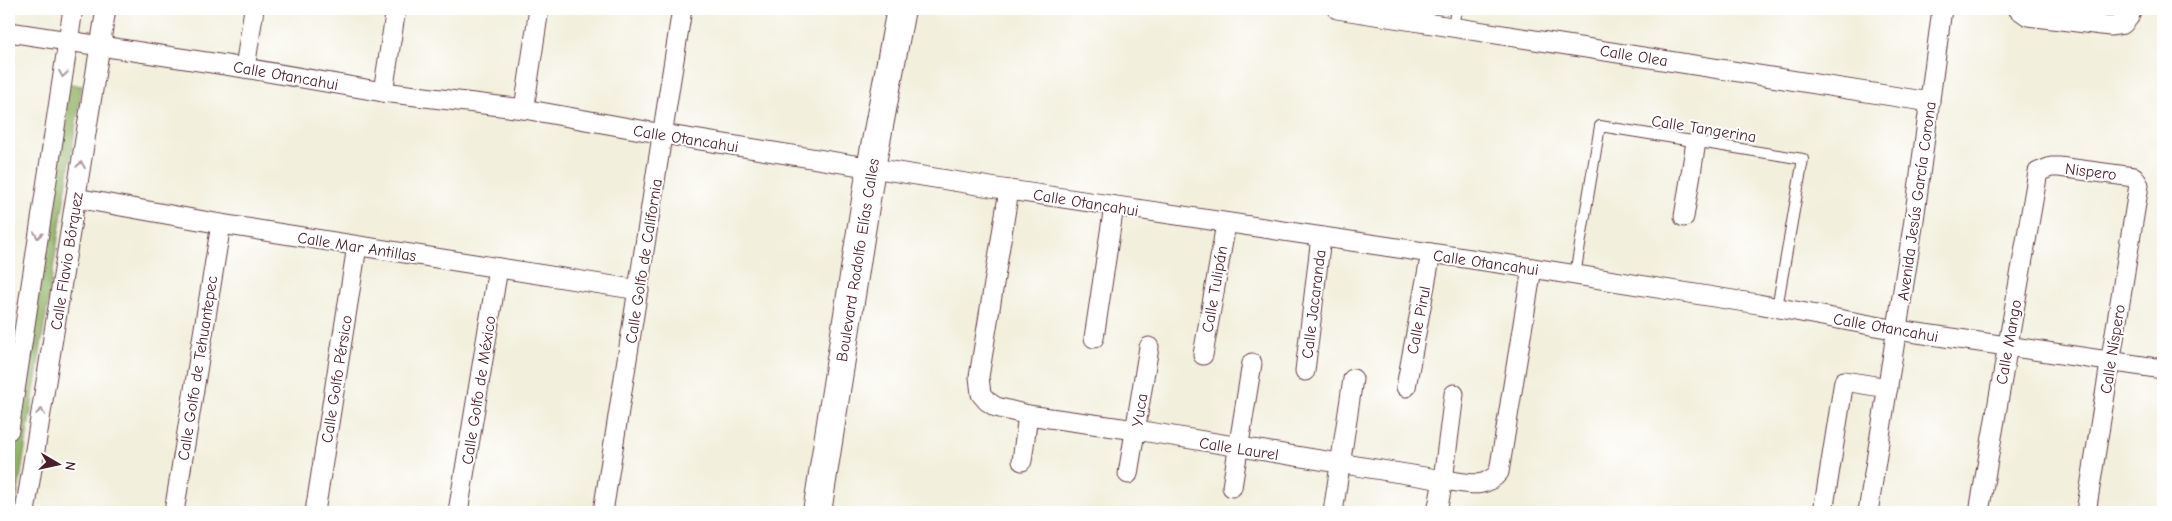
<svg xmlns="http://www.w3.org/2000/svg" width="2172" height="521" font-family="'Comic Neue',sans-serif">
<rect width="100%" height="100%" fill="#fff"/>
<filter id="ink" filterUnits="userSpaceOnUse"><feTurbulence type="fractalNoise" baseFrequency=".02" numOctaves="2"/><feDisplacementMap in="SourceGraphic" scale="10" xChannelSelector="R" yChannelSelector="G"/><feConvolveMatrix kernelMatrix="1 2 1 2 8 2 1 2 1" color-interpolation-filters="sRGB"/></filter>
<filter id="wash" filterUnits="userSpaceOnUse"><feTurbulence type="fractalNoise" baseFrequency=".0096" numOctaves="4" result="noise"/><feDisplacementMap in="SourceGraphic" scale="20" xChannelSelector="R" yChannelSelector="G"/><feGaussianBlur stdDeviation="1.12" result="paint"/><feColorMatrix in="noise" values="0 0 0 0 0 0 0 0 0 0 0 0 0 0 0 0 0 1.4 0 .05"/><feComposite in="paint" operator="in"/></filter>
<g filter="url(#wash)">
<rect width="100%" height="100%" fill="#f2efdc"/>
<polygon fill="#8fb064" stroke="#6c6848" points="67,83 82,86 15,512 9,512 9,461"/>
</g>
<g filter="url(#ink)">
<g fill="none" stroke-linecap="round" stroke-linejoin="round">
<defs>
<g id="service">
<polyline points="1453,27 1456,9"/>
<polyline points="1575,275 1600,126 1803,159 1777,308"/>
</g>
<g id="minor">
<polyline points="1337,9 1930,102"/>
<polyline points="2018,9 2028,16 2036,17 2110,26 2123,24 2129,17 2132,9"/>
<polyline points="9,32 245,68 383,92 524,109 663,134 1009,190 1532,268 1758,304 1897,330 2163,369"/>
<polyline points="245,68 254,9"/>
<polyline points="383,92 396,9"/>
<polyline points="524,109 539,9"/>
<path d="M1009 190 979 377 981 394 987 401 996 407 1028 415 1136 430 1443 480C1465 482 1484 491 1499 472L1532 268"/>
<polyline points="76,198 221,224 639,290"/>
<polyline points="1684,217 1696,142"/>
<polyline points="1094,338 1114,206"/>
<polyline points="1203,355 1226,224"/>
<polyline points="1305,371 1321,237"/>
<polyline points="1406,387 1431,253"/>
<polyline points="9,430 73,9"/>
<polyline points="1022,461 1028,415"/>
<polyline points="1128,474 1149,347"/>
<polyline points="1232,487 1252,363"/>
<polyline points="25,512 106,9"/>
<polyline points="174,512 221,224"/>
<polyline points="315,512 357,246"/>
<polyline points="458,512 498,268"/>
<polyline points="603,512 682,9"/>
<polyline points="1333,512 1353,379"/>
<polyline points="1437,512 1443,480 1454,394"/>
<polyline points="1823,512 1844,381 1888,388"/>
<polyline points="1868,512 1914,220 1942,9"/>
<polyline points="1979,512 2038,172 2051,167 2059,167 2134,177 2139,185 2086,512"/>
</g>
<polyline id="primary" points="817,512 871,168 901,9"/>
</defs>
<use href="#service" stroke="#633e46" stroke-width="12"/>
<use href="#minor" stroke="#633e46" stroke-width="21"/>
<use href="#primary" stroke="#633e46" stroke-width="30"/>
<use href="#service" stroke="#fff" stroke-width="10"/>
<use href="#minor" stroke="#fff" stroke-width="19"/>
<use href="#primary" stroke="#fff" stroke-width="28"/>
</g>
<defs><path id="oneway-chevron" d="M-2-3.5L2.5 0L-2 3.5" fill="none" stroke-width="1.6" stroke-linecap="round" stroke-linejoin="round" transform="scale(1.25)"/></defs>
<g stroke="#ae9aa0">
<use href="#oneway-chevron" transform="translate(63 74) rotate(99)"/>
<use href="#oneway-chevron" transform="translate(81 165) rotate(-81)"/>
<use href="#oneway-chevron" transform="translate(38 235) rotate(99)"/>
<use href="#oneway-chevron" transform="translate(41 412) rotate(-81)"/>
</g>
</g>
<g text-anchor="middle" stroke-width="4" stroke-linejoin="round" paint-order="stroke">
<g font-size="16" fill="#4a1f2b" stroke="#fff">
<text transform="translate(1634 55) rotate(9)" y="6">Calle Olea</text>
<text transform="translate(286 75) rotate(10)" y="6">Calle Otancahui</text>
<text transform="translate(1704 128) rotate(9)" y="6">Calle Tangerina</text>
<text transform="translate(686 138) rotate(9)" y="6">Calle Otancahui</text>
<text transform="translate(2091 171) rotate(7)" y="6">Nispero</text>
<text transform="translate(1916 201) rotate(-82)" y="6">Avenida Jesús García Corona</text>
<text transform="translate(1086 202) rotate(9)" y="6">Calle Otancahui</text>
<text transform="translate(357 246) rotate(9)" y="6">Calle Mar Antillas</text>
<text transform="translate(857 260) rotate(-81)" y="6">Boulevard Rodolfo Elías Calles</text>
<text transform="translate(66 261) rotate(-81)" y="6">Calle Flavio Bórquez</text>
<text transform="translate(643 261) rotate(-81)" y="6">Calle Golfo de California</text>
<text transform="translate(1486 262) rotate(8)" y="6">Calle Otancahui</text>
<text transform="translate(1214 289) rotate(-80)" y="6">Calle Tulipán</text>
<text transform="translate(1313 304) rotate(-83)" y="6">Calle Jacaranda</text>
<text transform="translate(1418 320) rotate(-79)" y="6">Calle Pirul</text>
<text transform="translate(1886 327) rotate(10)" y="6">Calle Otancahui</text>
<text transform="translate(2008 342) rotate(-80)" y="6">Calle Mango</text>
<text transform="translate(2112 349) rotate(-81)" y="6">Calle Níspero</text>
<text transform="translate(197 368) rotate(-81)" y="6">Calle Golfo de Tehuantepec</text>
<text transform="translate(336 379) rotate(-81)" y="6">Calle Golfo Pérsico</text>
<text transform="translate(478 390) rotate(-81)" y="6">Calle Golfo de México</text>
<text transform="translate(1139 410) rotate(-81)" y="6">Yuca</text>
<text transform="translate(1239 448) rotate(9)" y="6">Calle Laurel</text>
</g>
</g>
<rect width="2172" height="521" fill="none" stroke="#fff" stroke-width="30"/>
<g transform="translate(58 464) rotate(99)" stroke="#ffffff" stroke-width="4" paint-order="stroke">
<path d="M0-4L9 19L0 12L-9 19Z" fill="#4a1f2b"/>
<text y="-8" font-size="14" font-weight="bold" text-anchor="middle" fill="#4a1f2b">N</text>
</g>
</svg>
